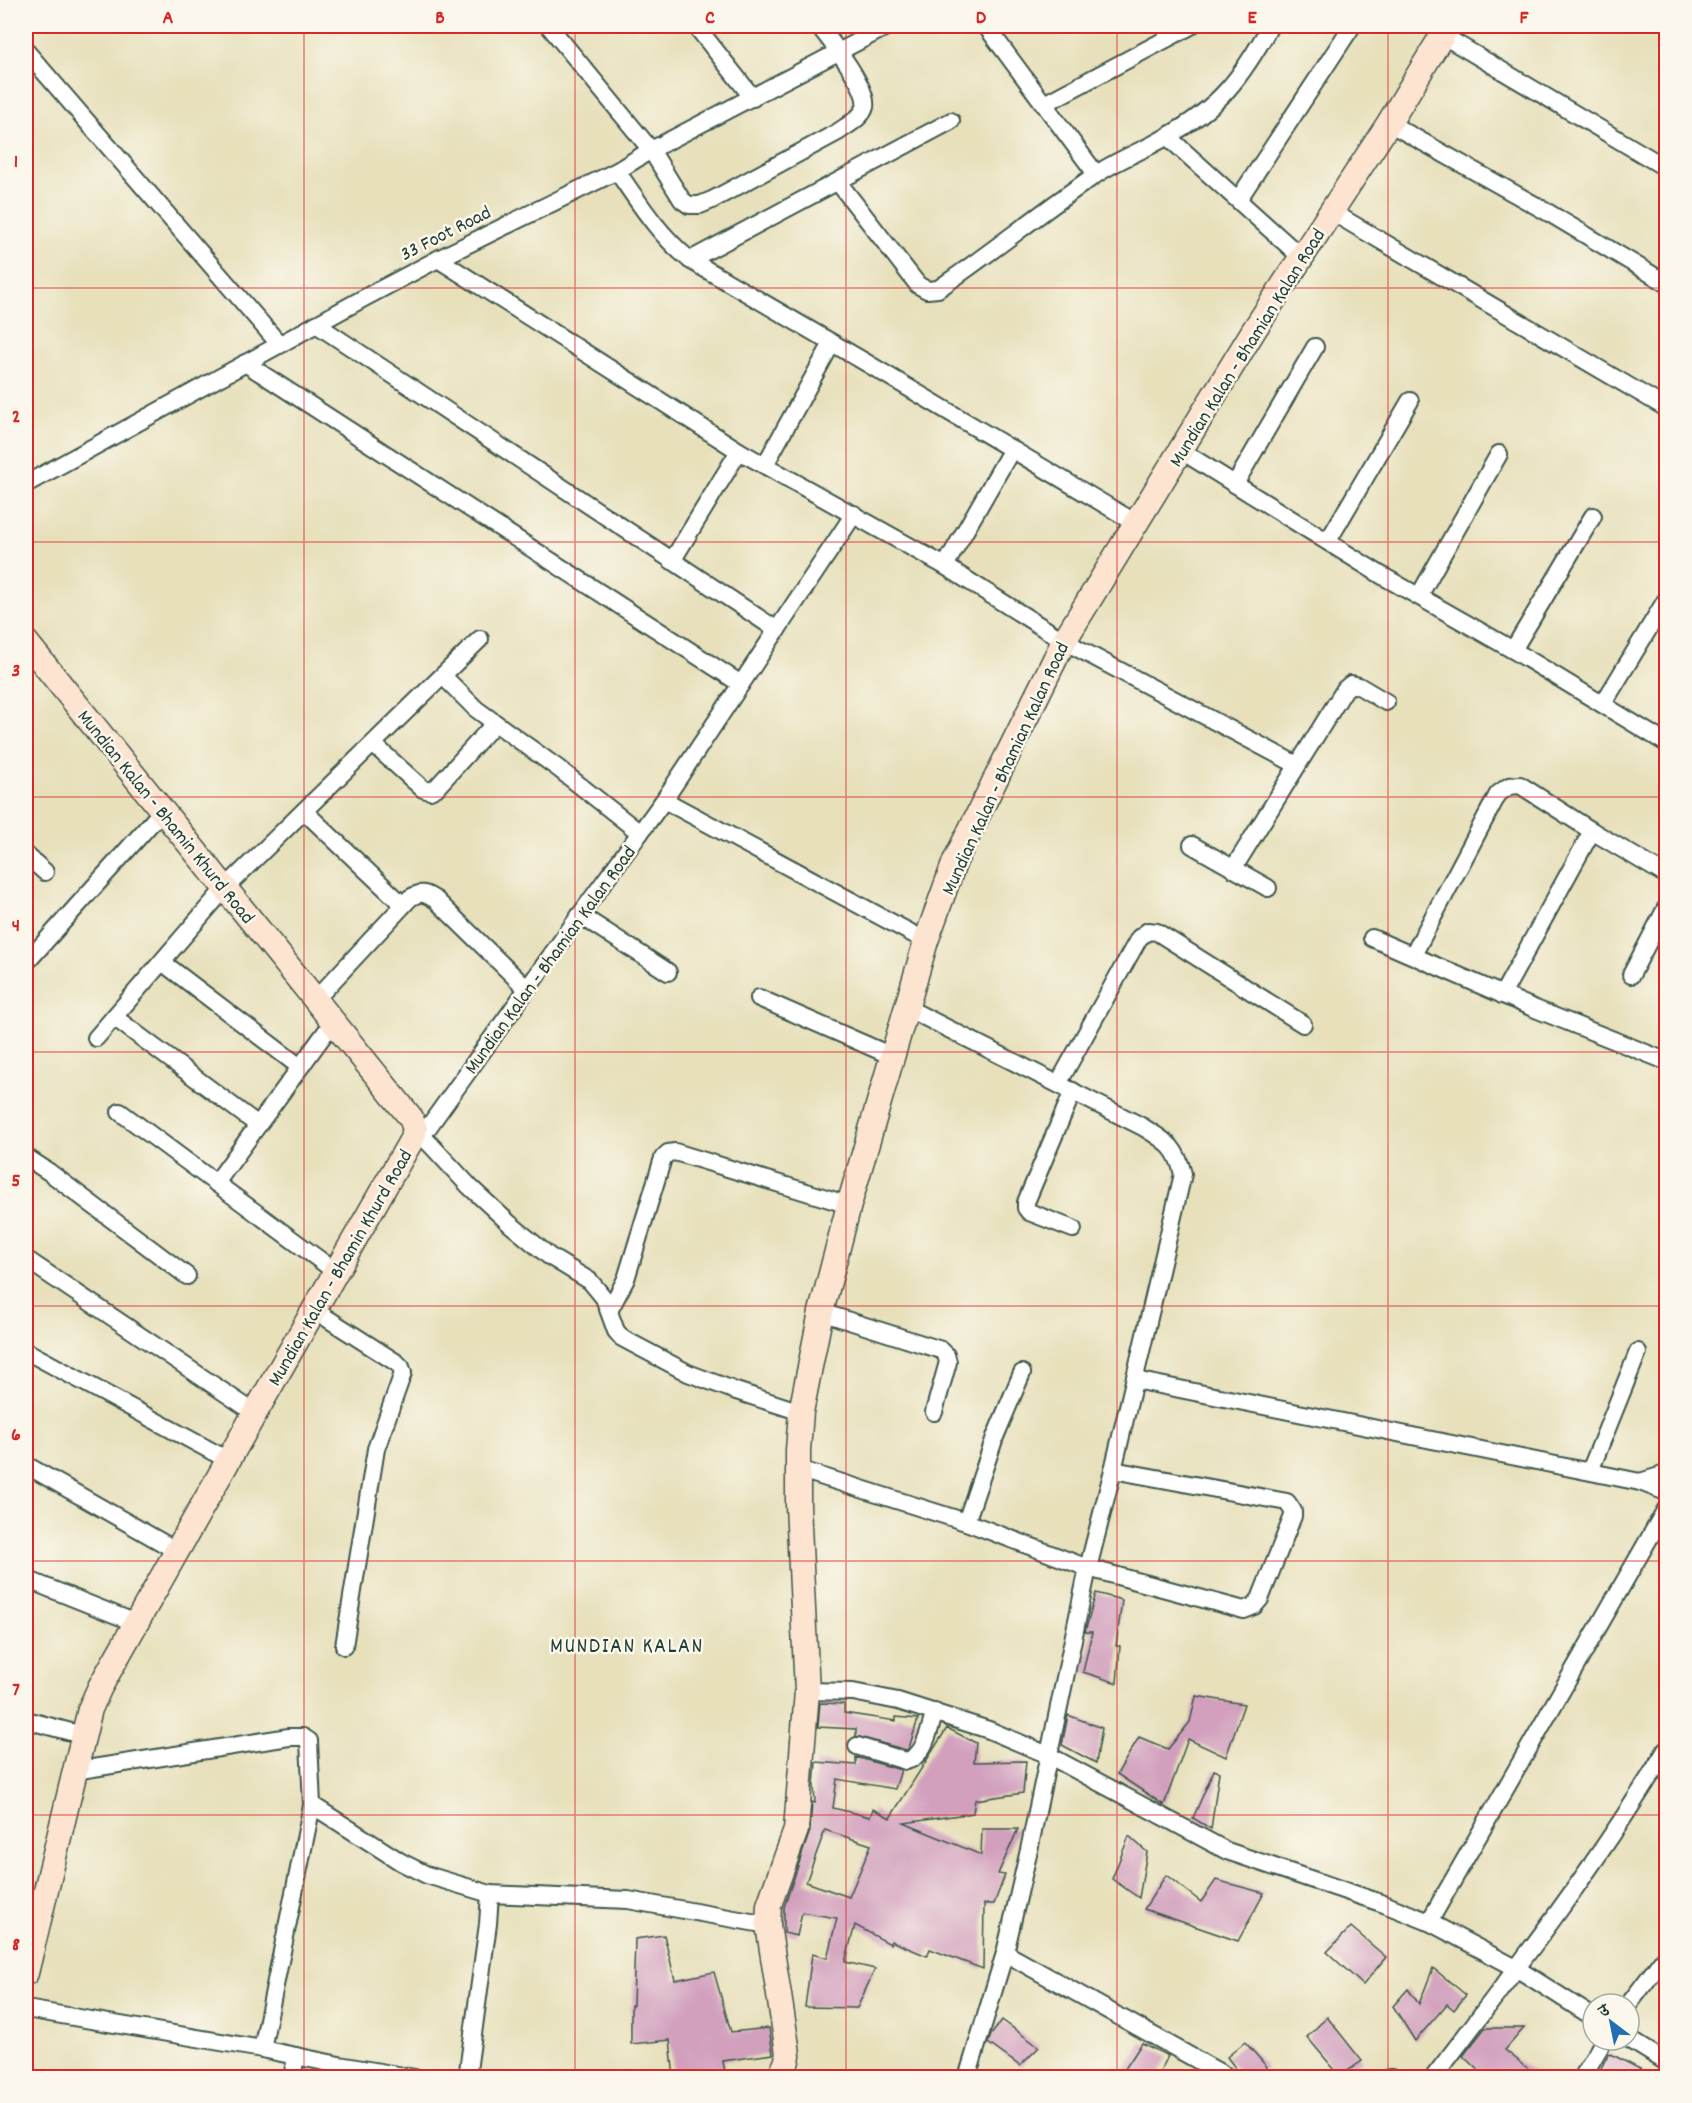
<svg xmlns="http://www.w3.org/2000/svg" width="1692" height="2103" font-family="Dekko,'Playpen Sans Deva',sans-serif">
<rect width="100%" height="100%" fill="#fbf7ec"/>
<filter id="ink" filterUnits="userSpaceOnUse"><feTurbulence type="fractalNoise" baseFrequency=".0167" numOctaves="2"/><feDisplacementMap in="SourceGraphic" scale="12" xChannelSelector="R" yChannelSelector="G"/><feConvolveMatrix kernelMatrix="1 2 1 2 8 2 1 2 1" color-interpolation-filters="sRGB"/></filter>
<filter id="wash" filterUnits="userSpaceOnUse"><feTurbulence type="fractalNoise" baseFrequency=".008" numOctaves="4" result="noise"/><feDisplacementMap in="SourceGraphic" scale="24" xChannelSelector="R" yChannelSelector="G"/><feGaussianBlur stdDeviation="1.35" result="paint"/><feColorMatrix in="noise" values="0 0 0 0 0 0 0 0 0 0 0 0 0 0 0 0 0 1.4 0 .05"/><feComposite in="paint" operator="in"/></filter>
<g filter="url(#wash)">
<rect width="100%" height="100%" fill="#e7e0bb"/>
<g id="blocks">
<g fill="#d2a0bd" fill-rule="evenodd">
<polygon points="1096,1593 1122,1600 1116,1646 1120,1646 1117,1683 1083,1672 1092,1632 1085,1632"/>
<polygon points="1196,1696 1244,1704 1226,1757 1188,1739 1164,1805 1117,1774 1139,1737 1168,1749 1190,1722"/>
<polygon points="820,1703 844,1704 844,1713 896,1721 896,1717 918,1719 909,1748 906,1750 856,1736 856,1729 818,1727"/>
<polygon points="1068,1715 1102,1728 1096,1763 1062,1745"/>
<path d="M947 1728 976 1743 974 1762 1026 1761 1023 1793 975 1800 973 1813 904 1823 981 1855 982 1829H1018L998 1874 1005 1875 994 1904H984L983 1969 930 1949 927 1956 891 1941 890 1944 855 1925 845 1962 875 1969 857 2008 805 2007 812 1954 827 1958 837 1918 802 1912 797 1936 784 1933V1907L810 1831 812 1802 815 1803 814 1785 816 1762 856 1765V1757L901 1770 895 1789 837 1779 833 1808 870 1817 873 1809 890 1818ZM825 1830 871 1845 849 1897 806 1882Z"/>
<polygon points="1214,1770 1219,1772 1211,1829 1193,1818"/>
<polygon points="1129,1836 1147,1852 1139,1898 1112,1879"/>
<polygon points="1166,1875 1201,1902 1216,1880 1264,1893 1238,1941 1144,1909"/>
<polygon points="1351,1927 1386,1957 1363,1985 1327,1952"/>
<polygon points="664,1935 675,1980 714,1972 731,2032 769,2028 773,2054 723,2061 726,2078 674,2078 670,2040 631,2044 631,2005 633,2005 635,1939"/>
<polygon points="1433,1968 1466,1995 1454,2010 1447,2004 1415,2041 1393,2006 1408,1989 1419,2004"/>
<polygon points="1327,2017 1362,2061 1340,2076 1307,2037"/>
<polygon points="1002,2020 1039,2047 1020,2066 988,2043 991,2035"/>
<polygon points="1485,2028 1524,2028 1505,2050 1540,2078 1486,2078 1463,2056"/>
<polygon points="1245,2042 1267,2067 1253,2078 1243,2078 1227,2057"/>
<polygon points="1142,2043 1168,2056 1157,2078 1119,2078"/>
<polygon points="1609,2053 1657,2078 1596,2078"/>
</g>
</g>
</g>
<g filter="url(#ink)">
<use href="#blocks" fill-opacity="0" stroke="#3d5548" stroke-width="1.5"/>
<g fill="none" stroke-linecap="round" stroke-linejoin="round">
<defs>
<g id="street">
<path d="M549 26 651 150 682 200 689 205H700L712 200 838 132C846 126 862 118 865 107 869 88 831 41 819 26"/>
<polyline points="696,26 753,98"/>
<polyline points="986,26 1096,174"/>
<polyline points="1442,35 1666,168"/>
<polyline points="26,51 280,345"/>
<polyline points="1044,104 1191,26"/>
<polyline points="1389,123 1549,213 1666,283"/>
<polyline points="1168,137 1302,258"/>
<path d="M617 171C639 203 659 235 690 260L865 362 1136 523"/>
<path d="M838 182 918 285 927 290 938 289C991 253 1041 212 1094 176 1116 160 1143 151 1166 137 1219 108 1242 77 1270 26"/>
<polyline points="1238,200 1352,26"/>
<polyline points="1332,212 1666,408"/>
<polyline points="438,259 739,451 945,566 1064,641 1297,765"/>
<polyline points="690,260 951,121"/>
<polyline points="316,324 777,630"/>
<polyline points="245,363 741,684"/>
<polyline points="1180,450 1381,575 1513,650 1666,743"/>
<polyline points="765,465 832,343"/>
<polyline points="26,484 364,298 438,259 617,171 651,150 888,26"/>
<polyline points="1235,484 1315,347"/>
<polyline points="1328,541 1410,401"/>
<polyline points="672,561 739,451"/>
<polyline points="945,566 1012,449"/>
<polyline points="1419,596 1499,454"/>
<polyline points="1513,650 1593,516"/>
<polyline points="443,676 476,709 559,769 640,833"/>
<polyline points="1603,704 1666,600"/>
<polyline points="373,744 423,789 430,791 436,788 495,723"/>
<polyline points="664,800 854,514"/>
<polyline points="304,811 403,905"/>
<polyline points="1192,845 1268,888"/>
<polyline points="26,855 45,872"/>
<polyline points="1233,869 1345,689 1351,684 1359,686 1386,702"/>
<polyline points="580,915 668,972"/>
<polyline points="1372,938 1533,1008 1666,1061"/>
<polyline points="1413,955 1498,794 1509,786 1520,785 1592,831 1666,875"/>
<polyline points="162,962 300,1067"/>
<polyline points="26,963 162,811"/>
<polyline points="1631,975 1666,908"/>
<polyline points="1502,995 1592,831"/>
<polyline points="759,998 894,1057"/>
<path d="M315 1000 410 898C421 891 425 893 436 900L527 989"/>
<path d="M907 1008 1143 1127C1167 1142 1176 1146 1183 1174L1113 1470 1088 1568 1029 1850 1005 1953 967 2078"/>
<polyline points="114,1017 258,1125"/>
<polyline points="96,1038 225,888 480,639"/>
<polyline points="1058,1084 1139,938 1148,931 1157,932 1303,1024"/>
<polyline points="120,1112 336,1272"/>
<polyline points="416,1129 470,1187 510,1224 549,1256 590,1281 604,1298 616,1331 622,1338 688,1373 736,1391 801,1412"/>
<polyline points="422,1136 580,915 664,800 926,941"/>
<polyline points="26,1157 49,1172 187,1276"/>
<polyline points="216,1183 333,1022"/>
<polyline points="1073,1229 1029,1212 1026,1208 1026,1202 1073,1091"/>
<polyline points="26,1259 255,1413"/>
<polyline points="314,1310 397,1363 401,1367 403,1373 376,1449 344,1646"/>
<polyline points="609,1311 626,1279 663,1158 668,1153 675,1152 849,1205"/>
<polyline points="821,1312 941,1350 946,1355 948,1362 934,1412"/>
<polyline points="26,1351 228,1460"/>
<polyline points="1135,1380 1640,1482 1666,1474"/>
<polyline points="26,1465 177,1551"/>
<polyline points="798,1469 966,1522 1088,1568 1244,1610 1254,1606 1260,1599 1293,1516 1293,1511 1287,1502 1113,1470"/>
<polyline points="1590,1471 1638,1352"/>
<polyline points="1640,1482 1666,1492"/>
<polyline points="966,1522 995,1437 1022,1373"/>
<polyline points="26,1579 136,1623"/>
<polyline points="807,1691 853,1692 898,1701 989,1730 1048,1755 1227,1851 1384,1904 1429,1922 1516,1968 1593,2017"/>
<polyline points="26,1720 82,1735"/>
<path d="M857 1746 906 1761C925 1757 929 1729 935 1712"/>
<polyline points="74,1771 289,1737 303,1737 309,1741 312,1805 262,2049"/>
<polyline points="312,1805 401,1862 427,1875 490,1894 628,1900 768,1925"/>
<polyline points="1429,1922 1666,1509"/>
<polyline points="1005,1953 1226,2076"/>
<polyline points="1629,2004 1666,1955"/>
<polyline points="26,2009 262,2049 339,2065 415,2078"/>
<polyline points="1629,2039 1666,2062"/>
<polyline points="292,2078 296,2056"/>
<polyline points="467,2078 488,1924 490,1894"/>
<polyline points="1389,2078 1392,2078"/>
<path d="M1433 2078C1515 1971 1597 1865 1666 1750"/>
<polyline points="1582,2078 1604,2040"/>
</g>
<g id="secondary">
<polyline points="26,642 411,1118 415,1129 412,1139 255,1413 100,1687 90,1709 26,1973"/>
<polyline points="778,2078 786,2064 788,2056 787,2046 768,1925 769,1905 796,1830 807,1691 798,1505 798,1450 801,1412 821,1312 849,1205 926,941 955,861 1064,641 1254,330 1389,123 1448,26"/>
</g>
</defs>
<use href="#street" stroke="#3d5548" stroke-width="20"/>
<use href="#secondary" stroke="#3d5548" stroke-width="27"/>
<use href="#street" stroke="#fff" stroke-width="16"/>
<use href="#secondary" stroke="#fde4d1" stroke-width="24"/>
</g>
</g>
<path fill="none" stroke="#d62828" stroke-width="1.5" stroke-opacity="0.55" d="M304 26V2078M575 26V2078M846 26V2078M1117 26V2078M1388 26V2078M26 288H1666M26 542H1666M26 797H1666M26 1052H1666M26 1306H1666M26 1561H1666M26 1815H1666"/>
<g text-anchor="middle" stroke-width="5" stroke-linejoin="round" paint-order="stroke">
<g font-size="20" fill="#1f3d34" stroke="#fbf7ec">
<text transform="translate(445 232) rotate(-27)" y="7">33 Foot Road</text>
<text transform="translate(1246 347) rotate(-58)" y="7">Mundian Kalan - Bhamian Kalan Road</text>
<text transform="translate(1004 768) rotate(-65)" y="7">Mundian Kalan - Bhamian Kalan Road</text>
<text transform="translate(167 816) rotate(51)" y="7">Mundian Kalan - Bhamin Khurd Road</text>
<text transform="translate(549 959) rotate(-54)" y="7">Mundian Kalan - Bhamian Kalan Road</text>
<text transform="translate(339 1267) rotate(-60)" y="7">Mundian Kalan - Bhamin Khurd Road</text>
</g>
<g font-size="22" letter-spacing="1.5" fill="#1f3d34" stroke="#fbf7ec">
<text x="627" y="1652">MUNDIAN KALAN</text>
</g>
</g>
<rect width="1692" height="2103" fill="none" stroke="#fbf7ec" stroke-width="66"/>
<g transform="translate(1611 2022) rotate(328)"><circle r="28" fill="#fbf7ec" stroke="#a3ada2" stroke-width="1.5"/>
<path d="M0-4.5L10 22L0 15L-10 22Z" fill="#1f6fb2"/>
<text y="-9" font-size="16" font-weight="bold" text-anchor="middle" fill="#1f3d34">उ</text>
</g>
<rect x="33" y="33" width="1626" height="2037" fill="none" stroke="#d62828" stroke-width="2"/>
<g font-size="20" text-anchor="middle" font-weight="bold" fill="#d62828">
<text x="168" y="23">A</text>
<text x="440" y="23">B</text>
<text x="710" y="23">C</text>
<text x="981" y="23">D</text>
<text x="1252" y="23">E</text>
<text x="1524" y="23">F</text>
<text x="16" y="167">1</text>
<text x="16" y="422">2</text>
<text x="16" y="676">3</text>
<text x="16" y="931">4</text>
<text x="16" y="1186">5</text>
<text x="16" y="1440">6</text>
<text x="16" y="1695">7</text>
<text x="16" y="1950">8</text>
</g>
</svg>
